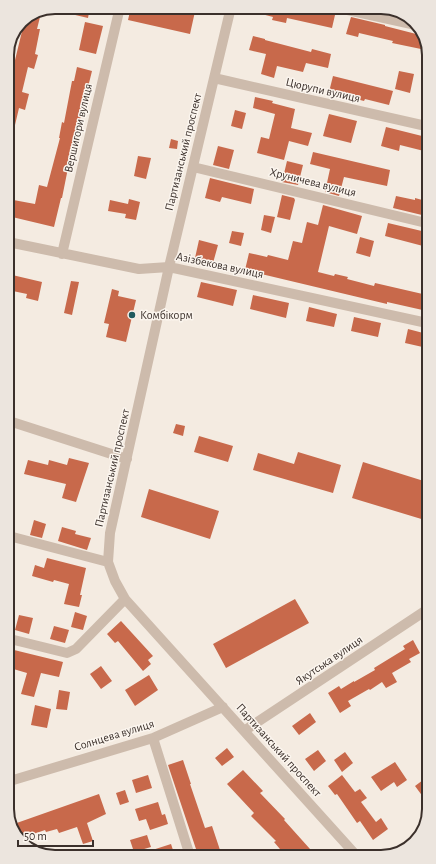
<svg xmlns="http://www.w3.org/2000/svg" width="436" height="864" font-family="'Alegreya Sans',sans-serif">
  <rect width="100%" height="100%" fill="#f4ebe1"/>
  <path fill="#c8694b" d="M55,7H90L88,18L54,10Z
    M131,7H196L190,34L128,20Z
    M247,7H304L335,15L332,28L287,18L286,23L272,20L273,17L247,10Z
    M369,7H385L389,9L388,12Z
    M41,13L37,29H40L35,54L38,55L34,69L28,67L22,92L29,94L25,110L19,108L15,125L7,123V93L25,19Z
    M351,17L385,25V26L424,36L421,49L392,43L393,41L359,33L358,37L346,34Z
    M85,22L103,26L96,54L79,50Z
    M253,36L265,39V40L311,52L312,49L331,54L328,68L306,63L303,72L277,66L274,78L261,74L266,54L249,50Z
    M77,67L92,71L68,168L62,198H61L54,227L8,216V199L35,204L39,185L47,187L60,138H59L62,122L64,123L72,81H74Z
    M399,71L414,74L410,93L395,89Z
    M333,76L393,91L389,105L365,99L364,101L329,92Z
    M255,97L273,101L272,103L295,109L291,128L312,133L308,146L289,141L284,160L257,153L261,137L269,139L275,114L253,108Z
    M235,110L246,113L242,129L231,126Z
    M329,114L357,121L351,143L323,136Z
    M386,127L426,137L424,151L400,145L399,151L381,146Z
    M171,139L178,141L177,149L169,148Z
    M218,146L234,150L229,169L213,165Z
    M313,152L390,170L387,186L344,177L339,196L325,192L330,169L310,164Z
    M138,156L151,158L146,179L134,176Z
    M287,161L303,165L298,185L282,182Z
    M210,178L254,189L251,204L222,197L220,202L205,198Z
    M282,195L294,198L295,200L290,220L277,217Z
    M396,196L415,200V198L426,201V216L393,208Z
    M129,199L140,202L136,220L125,218L126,214L108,211L110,200L128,204Z
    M323,205L362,216L357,234L329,226L318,272L334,276L335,274L348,277L347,279L374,286L375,283L427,295V311L387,302V304L245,270L249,253L267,257L268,255L288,260L293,241L302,243L307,222L318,225Z
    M264,215L275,217L271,233L261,230Z
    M388,223L426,232L423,246L385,236Z
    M232,231L244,233L241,246L229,243Z
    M360,237L374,241L370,257L356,253Z
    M199,240L218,245L213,263L195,258Z
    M8,274L42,282L38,301L26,298L27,294L8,290Z
    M71,281L79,282L72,315L64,313Z
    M201,282L237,290L233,306L197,297Z
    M112,289L119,291L118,296L136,300L126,342L106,337L109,324L104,323Z
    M253,295L289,303L286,318L250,309Z
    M309,307L337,314L334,327L306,321Z
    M354,317L381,323L378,337L351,331Z
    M408,329L427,334V348L405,343Z
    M176,424L185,426L183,436L173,433Z
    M199,436L233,446L228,462L194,452Z
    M298,452L341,465L333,493L253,470L258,453L294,464Z
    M69,458L89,463L76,502L62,498L66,484L24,474L28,460L48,465L49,460L67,465Z
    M363,462L427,482L428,521L352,498Z
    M149,489L219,511L210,539L141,517Z
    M34,520L46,524L42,538L30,535Z
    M62,527L76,531L75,534L91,538L87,550L58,541Z
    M47,558L86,568L80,595H82L79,607L64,604L69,584L54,580L53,582L32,576L35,565L44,568Z
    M295,599L309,623L226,668L213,644Z
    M75,612L87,616L83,630L71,627Z
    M19,615L33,618L29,634L15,630Z
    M121,621L153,656L148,660L151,664L143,671L118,641L115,643L107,634Z
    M54,626L69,630L65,643L50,639Z
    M413,640L420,653L409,659L411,662L392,673L397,682L386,688L382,682L370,690L369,689L348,701L351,706L340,713L328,693L339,686L341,689L354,681V682L375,670L374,668L405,649L403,646Z
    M10,649L63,662L59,677L41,673L34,697L21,694L27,673L10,668Z
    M101,666L112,681L101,689L90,674Z
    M149,675L158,690L135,706L125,690Z
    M59,690L70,692L67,710L56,709Z
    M35,705L51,709L47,728L31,725Z
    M310,713L316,722L299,735L292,726Z
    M227,748L234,757L222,766L215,758Z
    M318,750L326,761L314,771L305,759Z
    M345,752L353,763L342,772L334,760Z
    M183,760L191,784H190L205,828L212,826L220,850L203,855H198L168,765Z
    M395,762L407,780L397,787L394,782L381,791L371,777Z
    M243,770L263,791L260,793L285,819L284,820L310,849L304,854L285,855L274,842L276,841L251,816L254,813L227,784Z
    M148,775L152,788L136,793L132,780Z
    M342,775L355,792L360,789L367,798L361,802L376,822L381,818L388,829L373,840L360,821L357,823L337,794L335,795L328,786Z
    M423,780L429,788V805L415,786Z
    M125,790L129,802L120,805L116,793Z
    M99,794L106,814L87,823L93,841L83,844L77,827L59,833L57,829L46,832L45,830L19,839L11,827V825Z
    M158,802L162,815L165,814L168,824L150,830L146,819L139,821L135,809Z
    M147,835L151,847L134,852L130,840Z
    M171,844L175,856H141L140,854Z"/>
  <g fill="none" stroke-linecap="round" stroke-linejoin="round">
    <path stroke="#cdbbac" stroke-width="10" d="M231,7L169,267L110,533L108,562L115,581L125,599L355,854
      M334,7L416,25
      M214,78L426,126
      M193,167L426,223
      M8,242L139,269L169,267L427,323
      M62,254L120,7
      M9,421L127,459
      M9,536L108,562
      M10,639L67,653L76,649L125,599
      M244,731L428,609
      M153,738L190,856
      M10,781L153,738L223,707"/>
  </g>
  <circle fill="#1f5a5e" stroke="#fbf5ee" stroke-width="1.5" cx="132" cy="315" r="4"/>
  <g text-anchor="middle" stroke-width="3" stroke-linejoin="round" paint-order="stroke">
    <g font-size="12" fill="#3b302b" stroke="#fbf5ee">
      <text transform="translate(323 90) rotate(13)" y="4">Цюрупи вулиця</text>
      <text transform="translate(78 128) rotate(-77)" y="4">Вершигори вулиця</text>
      <text transform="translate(183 152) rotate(-76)" y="4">Партизанський проспект</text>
      <text transform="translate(313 182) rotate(14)" y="4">Хруничева вулиця</text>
      <text transform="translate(220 265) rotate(12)" y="4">Азізбекова вулиця</text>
      <text transform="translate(112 468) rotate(-77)" y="4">Партизанський проспект</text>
      <text transform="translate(329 660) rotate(-34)" y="4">Якутська вулиця</text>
      <text transform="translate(114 735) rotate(-17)" y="4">Солнцева вулиця</text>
      <text transform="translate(279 750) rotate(48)" y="4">Партизанський проспект</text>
    </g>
    <g font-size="12" fill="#3b302b" stroke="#fbf5ee" text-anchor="start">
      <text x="140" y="319">Комбікорм</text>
    </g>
  </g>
  <path d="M0 0H436V864H0ZM55 14H381A41 41 0 0 1 422 55V809A41 41 0 0 1 381 850H55A41 41 0 0 1 14 809V55A41 41 0 0 1 55 14Z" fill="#ece5de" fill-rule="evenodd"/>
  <path fill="none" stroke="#3b302b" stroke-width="2" d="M55 14H381A41 41 0 0 1 422 55V809A41 41 0 0 1 381 850H55A41 41 0 0 1 14 809V55A41 41 0 0 1 55 14Z"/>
  <path d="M18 840v6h75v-6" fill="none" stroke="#3b302b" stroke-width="2"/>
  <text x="24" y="840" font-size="12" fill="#3b302b" stroke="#fbf5ee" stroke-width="3" paint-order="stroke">50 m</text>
</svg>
